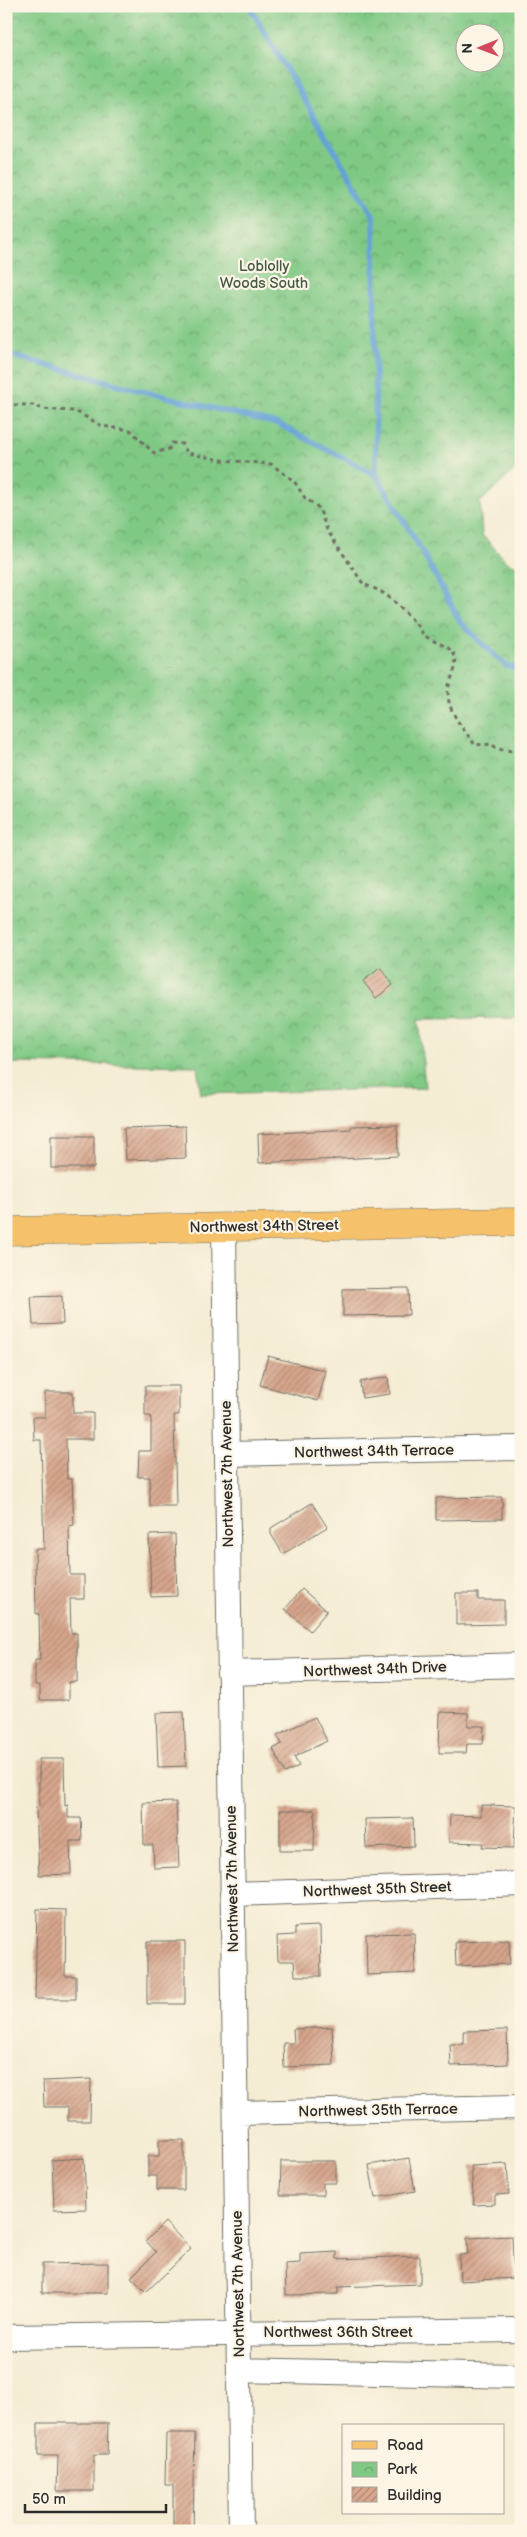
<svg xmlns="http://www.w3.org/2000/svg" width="527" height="2537" font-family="'Balsamiq Sans',sans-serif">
  <defs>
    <pattern id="park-crowns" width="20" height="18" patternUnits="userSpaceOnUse" patternTransform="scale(1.25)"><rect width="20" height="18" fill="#80c985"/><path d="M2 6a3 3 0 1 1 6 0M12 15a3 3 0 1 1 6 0" fill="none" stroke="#69a36d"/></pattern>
    <pattern id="building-hatch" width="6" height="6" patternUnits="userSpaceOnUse" patternTransform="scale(1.25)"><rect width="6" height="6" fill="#d7a68d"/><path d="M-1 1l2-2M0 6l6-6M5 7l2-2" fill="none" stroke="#af8773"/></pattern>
  </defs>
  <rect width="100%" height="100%" fill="#fcf5e5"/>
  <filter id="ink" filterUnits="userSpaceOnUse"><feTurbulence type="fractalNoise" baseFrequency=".02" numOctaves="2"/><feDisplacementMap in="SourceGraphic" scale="10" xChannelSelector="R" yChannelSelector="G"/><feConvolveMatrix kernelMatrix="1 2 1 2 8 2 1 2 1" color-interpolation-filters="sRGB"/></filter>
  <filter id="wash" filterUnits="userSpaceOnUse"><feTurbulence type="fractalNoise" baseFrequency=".0096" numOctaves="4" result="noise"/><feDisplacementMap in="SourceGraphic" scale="20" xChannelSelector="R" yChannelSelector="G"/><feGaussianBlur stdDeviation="1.12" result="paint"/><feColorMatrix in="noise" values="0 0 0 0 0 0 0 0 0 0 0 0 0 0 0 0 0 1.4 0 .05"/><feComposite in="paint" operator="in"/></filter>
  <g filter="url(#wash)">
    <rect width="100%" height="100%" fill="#f4ecd3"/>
    <path fill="url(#park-crowns)" stroke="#567a58" fill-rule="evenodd" d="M6,6H521V465L480,502L482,535L507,562L521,568V1018L419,1019L425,1088L201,1094L197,1066L6,1063ZM464,32H494V62H464Z"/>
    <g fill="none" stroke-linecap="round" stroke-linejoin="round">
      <path stroke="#65a2d6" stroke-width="5.5" d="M249,6L374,217L376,475
        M6,354L134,389L278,424L376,475L419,546L461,623L506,666L521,669"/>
    </g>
    <g id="blocks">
      <path fill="url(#building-hatch)" d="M380,968L393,985L376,998L363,981Z
        M397,1125L398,1156L259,1163L258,1134L351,1129V1126Z
        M185,1126L186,1158L126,1160L124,1128Z
        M51,1136H94V1168H51Z
        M408,1288L409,1315L343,1316V1289Z
        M62,1296L63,1324L33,1325L31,1297Z
        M268,1356L326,1371L318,1401L260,1385Z
        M388,1377L390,1394L362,1398L360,1382Z
        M145,1386H179V1415H174L176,1506H150V1477H138L139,1451H151V1416H145Z
        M45,1392H73V1413H93V1439H66L67,1479H72L74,1525L69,1526L70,1575H84V1599H70L71,1633H77V1682H69V1700H40V1685H35V1660H40L39,1614H36L35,1549H44L41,1440H34L33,1417H45Z
        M502,1497V1519L436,1520V1498Z
        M312,1503L327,1527L283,1554L271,1534V1528Z
        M175,1534L177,1596L151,1597L149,1535Z
        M302,1589L327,1611L310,1631L285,1609Z
        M456,1593H478V1600H504V1624L456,1625Z
        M184,1712L186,1766L158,1767L156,1713Z
        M440,1712L468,1713V1726H484L483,1744H467L466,1753H439Z
        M315,1717L327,1741L294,1757L299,1766L285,1773L273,1749L282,1744L277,1735Z
        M39,1759H64L65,1806L68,1805V1818H81L82,1841H70L71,1874L39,1875L36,1807L39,1806Z
        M176,1802L179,1867L154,1868L153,1845H144L143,1803Z
        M481,1805L516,1806L514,1848L482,1847L483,1843L449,1842L450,1815L481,1816Z
        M280,1810H315L314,1851H280Z
        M413,1818L414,1846L366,1848L365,1819Z
        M37,1909L66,1910L65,1976H76V1999H35Z
        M320,1926L321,1976H295L294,1961H278L277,1936L295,1935V1927Z
        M414,1933L415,1973L367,1975L366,1934Z
        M509,1940L510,1964L456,1966L455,1942Z
        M147,1941H185V2004H147Z
        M332,2027L334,2065L284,2067L283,2043H294L293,2029Z
        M507,2030L508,2064L451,2066L450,2044H464L463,2031Z
        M91,2079L90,2121H68V2107H44L43,2081Z
        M159,2140H184V2190H157V2176H148V2156H159Z
        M84,2158L86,2209L54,2210L52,2160Z
        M409,2158L415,2191L375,2198L369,2165Z
        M281,2161H336V2183H323V2195H280Z
        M507,2164L509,2194L495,2195V2204L474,2205L471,2166Z
        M165,2222L191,2249L146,2292L131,2277L156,2252L146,2241Z
        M512,2236L514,2278L460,2281L459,2255L468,2254L467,2238Z
        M337,2252V2259L420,2256V2284L338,2287V2294L286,2295L285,2264L300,2263V2254Z
        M108,2263V2293H42V2264Z
        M38,2423H108L107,2455H94V2491H57L58,2456H38Z
        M166,2433H195L193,2531H173V2485H165Z"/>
    </g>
  </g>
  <g filter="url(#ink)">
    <use href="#blocks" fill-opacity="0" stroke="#716f66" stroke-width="1"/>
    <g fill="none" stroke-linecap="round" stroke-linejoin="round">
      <defs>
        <path id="minor" d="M224,1228L241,2531
          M227,1454L521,1448
          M229,1673L521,1665
          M232,1894L521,1884
          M236,2113L521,2107
          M6,2337L521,2330
          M239,2370L521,2376"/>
        <path id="major" d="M6,1231L521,1222"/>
      </defs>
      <use href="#minor" stroke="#716f66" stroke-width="26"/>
      <use href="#major" stroke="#716f66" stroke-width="29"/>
      <path stroke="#716f66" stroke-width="3" stroke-dasharray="4 4" stroke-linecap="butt" d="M6,405H34L43,409L75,411L102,426L130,430L154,453L169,449L172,443L183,444L187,453L221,460L271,464L294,481L305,498L319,508L327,530L364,585C387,591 400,606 415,623C418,627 421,632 424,635C433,643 452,645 455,657C458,670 449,679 448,691C447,712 464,729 475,745L492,744L497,749L521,752"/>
      <use href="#minor" stroke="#fff" stroke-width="24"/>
      <use href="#major" stroke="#f5c16b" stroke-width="28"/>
    </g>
  </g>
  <g text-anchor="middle" stroke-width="4.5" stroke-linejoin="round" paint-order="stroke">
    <g font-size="15" fill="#445a46" stroke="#fcf5e5">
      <text x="264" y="271">Loblolly<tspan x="264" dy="17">Woods South</tspan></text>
    </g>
    <g font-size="15" fill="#2b2b2b" stroke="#fcf5e5">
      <text transform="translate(264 1226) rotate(-1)" y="5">Northwest 34th Street</text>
      <text transform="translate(374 1451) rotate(-1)" y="5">Northwest 34th Terrace</text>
      <text transform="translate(227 1474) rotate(-91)" y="5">Northwest 7th Avenue</text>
      <text transform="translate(375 1669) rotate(-2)" y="5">Northwest 34th Drive</text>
      <text transform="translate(232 1879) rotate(-91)" y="5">Northwest 7th Avenue</text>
      <text transform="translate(377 1889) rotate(-2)" y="5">Northwest 35th Street</text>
      <text transform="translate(378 2110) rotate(-1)" y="5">Northwest 35th Terrace</text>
      <text transform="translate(238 2284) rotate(-91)" y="5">Northwest 7th Avenue</text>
      <text x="338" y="2337">Northwest 36th Street</text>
    </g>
  </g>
  <rect width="527" height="2537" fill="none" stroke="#fcf5e5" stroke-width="25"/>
  <rect x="342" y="2424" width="162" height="90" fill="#fcf5e5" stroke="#a8a49b"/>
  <rect x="352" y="2441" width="25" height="8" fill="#f5c16b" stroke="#a8a49b"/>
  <text x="387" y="2450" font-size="15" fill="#2b2b2b">Road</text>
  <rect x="352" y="2462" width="25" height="15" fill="url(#park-crowns)" stroke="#a8a49b"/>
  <text x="387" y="2474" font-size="15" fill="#2b2b2b">Park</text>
  <rect x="352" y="2487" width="25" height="15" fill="url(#building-hatch)" stroke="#a8a49b"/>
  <text x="387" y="2500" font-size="15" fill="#2b2b2b">Building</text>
  <g transform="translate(480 48) rotate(269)"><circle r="24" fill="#fcf5e5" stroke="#a8a49b"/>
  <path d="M0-4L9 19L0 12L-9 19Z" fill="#d1495b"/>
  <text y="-8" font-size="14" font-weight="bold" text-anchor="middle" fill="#2b2b2b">N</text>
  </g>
  <path d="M25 2504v8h141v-8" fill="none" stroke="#2b2b2b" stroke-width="2.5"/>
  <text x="32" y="2504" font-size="15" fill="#2b2b2b" stroke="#fcf5e5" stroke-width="4" paint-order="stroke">50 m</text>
</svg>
